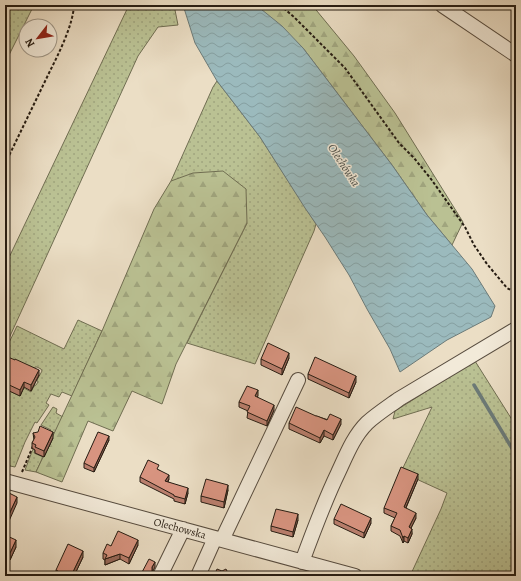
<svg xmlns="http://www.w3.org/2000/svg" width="521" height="581" font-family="Alegreya,serif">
  <defs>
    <pattern id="grass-dots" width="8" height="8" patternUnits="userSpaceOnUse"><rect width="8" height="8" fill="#bac193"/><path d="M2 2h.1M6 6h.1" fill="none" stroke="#a0a57e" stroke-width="1.8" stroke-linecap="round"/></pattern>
    <pattern id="forest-firs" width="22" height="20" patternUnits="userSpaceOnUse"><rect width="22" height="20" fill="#bac193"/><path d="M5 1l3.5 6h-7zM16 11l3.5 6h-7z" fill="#a0a57e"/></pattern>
    <pattern id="water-waves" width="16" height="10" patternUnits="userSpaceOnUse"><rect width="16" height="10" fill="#9bbabd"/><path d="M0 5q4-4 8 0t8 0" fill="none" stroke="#859fa1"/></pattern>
  </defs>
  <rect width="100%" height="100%" fill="#ebdec5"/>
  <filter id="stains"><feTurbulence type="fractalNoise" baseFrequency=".005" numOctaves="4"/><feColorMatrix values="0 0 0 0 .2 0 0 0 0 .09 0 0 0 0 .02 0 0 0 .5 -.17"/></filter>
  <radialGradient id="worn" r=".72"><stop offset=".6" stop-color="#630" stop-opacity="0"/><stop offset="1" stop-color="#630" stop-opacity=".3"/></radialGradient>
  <path fill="url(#grass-dots)" stroke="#706e52" d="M5,5H34L5,63Z
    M129,5H174L178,25L158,27L138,56L5,347V266Z
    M217,81L260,137L316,224L314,231L255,364L187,343L247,223L171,181L213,87Z
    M78,320L102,331L72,396L62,392L59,397L51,394L46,403L49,405L37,423L35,422L25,442L15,467L5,465V389L20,396L24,388L31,392L34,386L36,385L38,382L37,380L42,371L41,369L37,367H35L33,371L5,367V351L17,326L64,349Z
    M475,361L516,426V576H410L441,509L447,493L401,472L432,407L393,419L395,411Z
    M53,407L57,409L56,413L63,417L55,434L50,431L51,430L41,425Z
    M33,449L35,450L34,453L43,457L36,472L25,470Z"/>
  <path fill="url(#forest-firs)" stroke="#706e52" d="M256,5H312L354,56L395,113L463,222L452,245L427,215L392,165L303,48Z
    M223,171L246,189L247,223L176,364L162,404L132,391L113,431L88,421L62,482L36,472L102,331L154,209L171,181L193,173Z"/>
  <path fill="url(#water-waves)" stroke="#6c7b79" d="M183,5H256L282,26L303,48L392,165L427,215L472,269L495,306L491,317L447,340L400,372L390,349L367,309L349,275L325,237L305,208L260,137L217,81L195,43Z"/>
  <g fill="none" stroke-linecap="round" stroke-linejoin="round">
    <path stroke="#6c7b79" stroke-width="3.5" d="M474,385L513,450L516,453"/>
    <defs>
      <path id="minor" d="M442,5L516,55
        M5,481L355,576
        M222,540L298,380
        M302,562C313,532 324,502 338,473C346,456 353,437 367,423C377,414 388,407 399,399L516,329
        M160,576L183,529
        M198,576L215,538"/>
    </defs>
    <use href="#minor" stroke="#574c3f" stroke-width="16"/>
    <path stroke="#261c12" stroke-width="2" stroke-dasharray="3 2" stroke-linecap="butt" d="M280,5L294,17L345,68L399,143L414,158L431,179L465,227L474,245L487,264L507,288L516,293
      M5,164C20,133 35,102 50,71C59,53 73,25 74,5
      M22,472L33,446"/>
    <use href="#minor" stroke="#f2ead9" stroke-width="14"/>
  </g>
  <path fill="#ba7f6e" stroke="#261c12" d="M289,358L282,375L261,365V359Z
    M5,363L39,375L31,391L24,387L20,396L5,389L6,380H5Z
    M308,374L356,382L349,398L308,379Z
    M258,396L257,397L274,410L267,426L247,418L248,411L239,407V402Z
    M316,416L341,424L333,440L324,436L320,443L289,429V423Z
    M33,433L53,438L44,457L35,453V450L32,448V443L34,440Z
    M109,440L94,472L84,468V463Z
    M159,470L169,479L168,482L188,493L185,504L174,501V499L140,482V477Z
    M418,479L406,508L416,518L411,528L412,534L408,543L404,541L403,543L400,536L391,531V526L395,518L384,513V508Z
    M228,490L224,508L201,502V496Z
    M334,519L371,523L364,538L334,524Z
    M298,520L293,537L271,531V526Z
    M5,535L16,547L10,560L5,558Z
    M138,545L129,564L120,559L105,565V560L103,559V553L111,546Z
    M83,557L74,576H56V570Z"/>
  <path fill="#97685a" stroke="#261c12" d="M289,353V358L282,375V369Z
    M39,370V375L31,391V385Z
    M356,376V382L349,398V393Z
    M24,382V387L20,396V390Z
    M258,390V396L255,401V396Z
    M274,405V410L267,426V421Z
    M341,419V424L333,440V435Z
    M324,430V436L320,443V438Z
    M53,432V438L44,457V451Z
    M109,436V440L94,472V468Z
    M418,474V479L404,512V507Z
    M169,475V479L165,486V481Z
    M228,485V490L224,508V502Z
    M188,488V493L185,504V499Z
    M17,497V503L5,530V523Z
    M416,513V518L409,532V527Z
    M298,514V520L293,537V532Z
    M371,518V523L364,538V533Z
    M412,529V534L408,543V538Z
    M404,536V541L403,543V538Z
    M16,540V547L10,560V553Z
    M138,540V545L129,564V558Z
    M83,551V557L74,576H71Z
    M120,554V559L105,565V559Z
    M155,562V567L152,573V567Z"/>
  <path fill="#d89480" stroke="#261c12" d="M268,343L289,353L282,369L261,359Z
    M8,357L15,360V359L39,370L31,385L24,382L20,390L5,383V381L8,376L5,374V363Z
    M315,357L356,376L349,393L308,374Z
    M247,386L258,390L255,396L274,405L267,421L247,412L250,406L239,402Z
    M296,407L316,416H317L327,420L330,414L341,419L333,435L324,430L320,438L289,423Z
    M40,426L53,432L44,451L35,447L36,445L32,443L35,437L33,433L38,432Z
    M98,432L109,436L94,468L84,463Z
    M148,460L159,465L157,469L169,475L165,481L188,488L185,499L174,496V495L140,477Z
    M401,467L418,474L404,507L416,513L409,527L412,529L408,538L404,536L403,538L400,530L391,526L397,513L384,508Z
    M206,479L228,485L224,502L201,496Z
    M5,491L17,497L5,523Z
    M341,504L371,518L364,533L334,519Z
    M276,509L298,514L293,532L271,526Z
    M118,531L138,540L129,558L120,554L105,559L107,555L103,553L107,544L111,546Z
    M5,535L16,540L10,553L5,551Z
    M68,544L83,551L71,576H56L58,571L56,570Z
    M149,559L155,562L152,567V571L153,576H140Z
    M217,569L222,571L226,569L228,573L232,576H214Z"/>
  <g text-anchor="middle" stroke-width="3" stroke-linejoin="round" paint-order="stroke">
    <g font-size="11" fill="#261c12" stroke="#f2ead9">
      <text transform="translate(180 528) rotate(15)" y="4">Olechowska</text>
    </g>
    <g font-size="12" font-style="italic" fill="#4f534e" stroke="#f2ead9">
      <text transform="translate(344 165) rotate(57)" y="4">Olechówka</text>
    </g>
  </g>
  <rect width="521" height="581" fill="none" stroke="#ebdec5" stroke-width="20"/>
  <rect x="6" y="6" width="509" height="569" fill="none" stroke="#261c12" stroke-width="2"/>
  <rect x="10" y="10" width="501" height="561" fill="none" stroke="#261c12"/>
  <g transform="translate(38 38) rotate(239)"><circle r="19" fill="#f2ead9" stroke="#a09889"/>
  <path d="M0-3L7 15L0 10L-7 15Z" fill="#8f2418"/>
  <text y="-6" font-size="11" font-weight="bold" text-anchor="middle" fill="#261c12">N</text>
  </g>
  <rect width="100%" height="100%" filter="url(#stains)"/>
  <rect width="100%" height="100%" fill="url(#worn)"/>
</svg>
